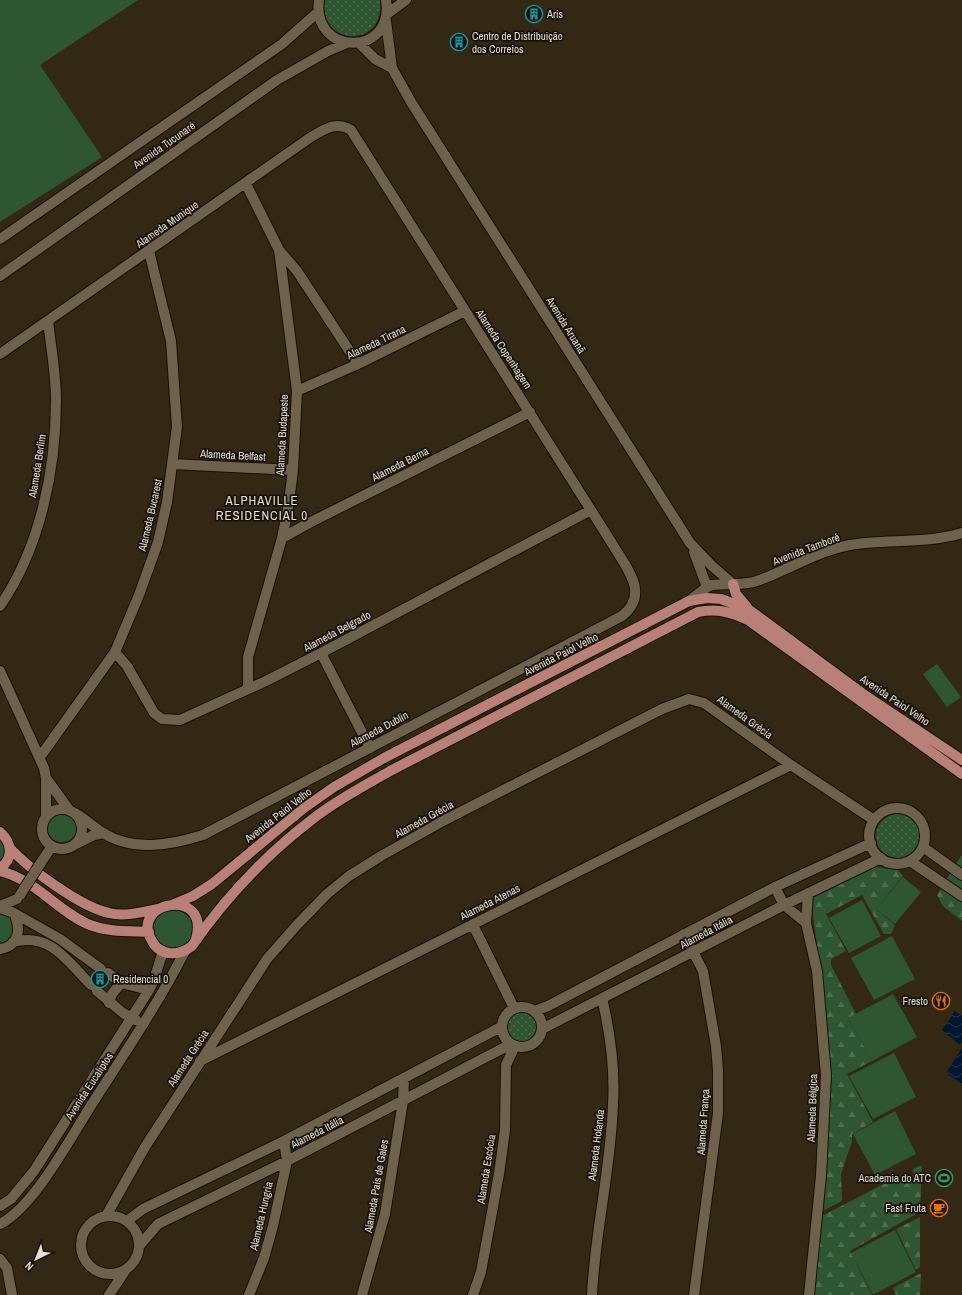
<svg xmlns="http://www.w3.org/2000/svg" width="962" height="1295" font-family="'Archivo Narrow',sans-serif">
  <defs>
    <pattern id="forest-firs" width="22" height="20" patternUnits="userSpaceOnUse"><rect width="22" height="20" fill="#2f5633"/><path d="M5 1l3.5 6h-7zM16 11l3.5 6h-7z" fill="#4d6e50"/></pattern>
    <pattern id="park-dots" width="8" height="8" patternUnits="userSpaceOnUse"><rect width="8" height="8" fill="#2f5633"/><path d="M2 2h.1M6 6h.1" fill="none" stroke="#4d6e50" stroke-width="1.8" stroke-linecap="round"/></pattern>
    <pattern id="water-waves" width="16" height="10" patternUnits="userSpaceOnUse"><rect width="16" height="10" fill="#001731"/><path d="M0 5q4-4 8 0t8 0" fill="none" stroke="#25384e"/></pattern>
  </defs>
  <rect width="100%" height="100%" fill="#332813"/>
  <path fill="#2f5633" d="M0,0H138L40,65L102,157L0,222Z
    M937,664L961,697L947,707L923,674Z
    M47 827a15 15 0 1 1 30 0a15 15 0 1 1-30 0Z
    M0,837L4,841L6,853L0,864Z
    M903,877L921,892L895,924L876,909Z
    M862,900L881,936L849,953L829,918Z
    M153 930a20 20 0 1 1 40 0a20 20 0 1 1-40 0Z
    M0,913L9,917L15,926L11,940L0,945Z
    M892,936L915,979L874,1000L851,958Z
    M893,994L917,1037L872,1061L848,1018Z
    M894,1053L916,1097L873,1119L849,1076Z
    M895,1111L916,1154L875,1175L853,1134Z
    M895,1230L916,1272L873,1295L851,1253Z"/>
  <path fill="url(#forest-firs)" d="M961,856L962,857V921L943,906L937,895Z
    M873,865L886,869H897L903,876L876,909L895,925L891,934H884L862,895L826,914L846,951L831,959V965L856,1014L848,1018L872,1061L847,1074L873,1122L852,1134V1141L841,1174L842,1201L821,1212L823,992L811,901L817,893Z
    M919,1166H922L920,1212L850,1251L872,1295H812L820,1217L901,1175L904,1181L914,1176L913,1169Z
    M920,1217V1267L916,1270L896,1229Z
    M921,1273L920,1295H896L893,1288Z"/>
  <path fill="url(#park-dots)" d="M325,0H380C385,51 317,45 325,0Z
    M876 836a22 22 0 1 1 44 0a22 22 0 1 1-44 0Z
    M506 1027a15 15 0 1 1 30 0a15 15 0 1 1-30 0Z"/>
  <path fill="url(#water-waves)" d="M955,1011L962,1016V1042L960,1045L942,1030Z
    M962,1048V1084L946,1073Z"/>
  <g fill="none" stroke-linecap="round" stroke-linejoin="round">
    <defs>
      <path id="minor" d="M319,0C311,56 395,58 386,0
        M387,14L406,0
        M386,21L392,68L411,102L690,543L712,566L733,584
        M359,43L375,59L392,68
        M246,184L279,250L297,391L293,470L288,509L282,538L248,657V689
        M0,239L282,44L318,12
        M279,250L297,271L358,364
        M0,276L277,80L328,51L347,43
        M0,354L311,137C325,129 336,121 351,130L613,545C627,569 650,594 622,616L203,835C171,845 134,852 103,833C94,827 85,819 75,813
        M297,391L358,364L465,311
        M172,464L293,470
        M282,538L311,522L530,412
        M694,552L707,587
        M689,601L707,587L712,585C727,583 743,586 757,581C788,570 817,551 850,545C887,539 926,544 962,533
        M0,606C40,548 56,470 56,400C56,374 51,347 48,321
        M115,652L127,666L154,713L162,719L180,720L266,681L321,653L591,510
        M321,653L370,748
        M0,671L44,768L46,778V817
        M40,757L115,652L139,595L158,542L167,502L177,427L171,341L149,251
        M46,778L70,811
        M869 836a28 28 0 1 1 56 0a28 28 0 1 1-56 0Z
        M42 829a20 20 0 1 1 40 0a20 20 0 1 1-40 0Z
        M76,844L94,835L104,833
        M923,847L962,875
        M910,861L962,896
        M40,864L52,846
        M775,887L784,905L806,923
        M808,893L806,923L817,971L826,1075L821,1176L809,1295
        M0,906L17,899
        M0,908L14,913C21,928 20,946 0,949
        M14,913L60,939L101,969
        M473,925L514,1008
        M684,934L703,971L716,1046L718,1070V1113L694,1295
        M13,942C51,932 68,962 91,985
        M108,973L121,983L149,990
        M97,991L123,1013L136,1020
        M109,1003L112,994L121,983
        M502 1027a20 20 0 1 1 40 0a20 20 0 1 1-40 0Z
        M535,1011L548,1006L775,887L871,843
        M542,1029L784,905L881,858
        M200,1061L791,765
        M0,1206L11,1199L34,1171L149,990L154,980L163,951
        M81 1245a29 29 0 1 1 58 0a29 29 0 1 1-58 0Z
        M106,1216L145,1147L267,959L296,926L327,894L349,876L381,856L443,821L662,709L689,699L704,703L791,765L874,820
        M127,1221L143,1209L284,1141L501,1027
        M0,1224C35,1206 70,1138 92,1104C124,1054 158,1004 185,951
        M140,1245L158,1224L287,1161L511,1044
        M0,1259L7,1268L12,1295
        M109,1295L125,1271
        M249,1295L264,1258L273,1226L287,1161L284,1141
        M362,1295L385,1214L403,1101L404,1079
        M473,1295L481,1272L499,1174L505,1130L506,1065L515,1046
        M592,1295C595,1231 611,1168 613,1104C615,1070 610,1032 602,998"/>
      <path id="major" d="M733,584L736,594L747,607
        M0,832C12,842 14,859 0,868
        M10,848C29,869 81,907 109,913C125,917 142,912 158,909
        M0,871C35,879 58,912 90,925C108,932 129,931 149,932
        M174,904L193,896L212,884L304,808L334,787L384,758L689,601L707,598L721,599L748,609L866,696L962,760
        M196,939C211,886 128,901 152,941C161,957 179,956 192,946C225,898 268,853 314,818C337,800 364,786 390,771L698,612C716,608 731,612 748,620L962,774"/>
    </defs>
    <use href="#minor" stroke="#1b1000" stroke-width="12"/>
    <use href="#major" stroke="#1b1000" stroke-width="12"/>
    <use href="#minor" stroke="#6e624c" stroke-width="10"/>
    <use href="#major" stroke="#b88077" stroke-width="10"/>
    <defs>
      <path id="minor-bridge" d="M20,895L40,864"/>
    </defs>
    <use href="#minor-bridge" stroke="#1b1000" stroke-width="12" stroke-linecap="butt"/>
    <use href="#minor-bridge" stroke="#6e624c" stroke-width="10"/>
  </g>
  <defs>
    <symbol id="building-ring" viewBox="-11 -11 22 22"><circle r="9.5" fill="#161109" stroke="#0f9aa8" stroke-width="1.5"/><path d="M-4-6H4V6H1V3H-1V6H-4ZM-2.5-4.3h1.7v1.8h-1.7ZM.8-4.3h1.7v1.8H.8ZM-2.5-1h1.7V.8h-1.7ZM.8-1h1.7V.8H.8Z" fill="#0f9aa8"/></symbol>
    <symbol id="restaurant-ring" viewBox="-11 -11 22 22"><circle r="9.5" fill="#161109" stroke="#e8710a" stroke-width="1.5"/><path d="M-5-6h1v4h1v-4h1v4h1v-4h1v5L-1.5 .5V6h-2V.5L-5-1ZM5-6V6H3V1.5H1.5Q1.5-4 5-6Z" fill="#e8710a"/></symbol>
    <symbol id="stadium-ring" viewBox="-11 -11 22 22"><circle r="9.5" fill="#161109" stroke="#2e9e5b" stroke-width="1.5"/><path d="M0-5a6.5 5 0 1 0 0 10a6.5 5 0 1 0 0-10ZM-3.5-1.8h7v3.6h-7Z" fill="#2e9e5b"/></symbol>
    <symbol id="cafe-ring" viewBox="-11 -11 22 22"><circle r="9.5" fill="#161109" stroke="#e8710a" stroke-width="1.5"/><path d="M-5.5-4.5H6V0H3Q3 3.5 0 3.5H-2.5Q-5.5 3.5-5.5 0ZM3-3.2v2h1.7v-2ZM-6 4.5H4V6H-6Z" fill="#e8710a"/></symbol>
  </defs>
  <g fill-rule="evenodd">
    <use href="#building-ring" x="524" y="4" width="20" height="20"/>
    <use href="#building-ring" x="449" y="32" width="20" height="20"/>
    <use href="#building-ring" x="90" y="969" width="20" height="20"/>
    <use href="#restaurant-ring" x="931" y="991" width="20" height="20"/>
    <use href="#stadium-ring" x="934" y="1168" width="20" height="20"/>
    <use href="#cafe-ring" x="929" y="1198" width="20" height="20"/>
  </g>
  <g text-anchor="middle" stroke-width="3.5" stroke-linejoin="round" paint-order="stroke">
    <g font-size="11" fill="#e7dfd3" stroke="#161109" text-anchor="start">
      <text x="547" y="18">Aris</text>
      <text x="472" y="40">Centro de Distribuição<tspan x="472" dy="13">dos Correios</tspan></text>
      <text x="113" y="983">Residencial 0</text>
      <text x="928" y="1005" text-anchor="end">Fresto</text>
      <text x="931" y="1182" text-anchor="end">Academia do ATC</text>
      <text x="926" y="1212" text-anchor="end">Fast Fruta</text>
    </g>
    <g font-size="11" fill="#e7dfd3" stroke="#161109">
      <text transform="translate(164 145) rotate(-35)" y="4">Avenida Tucunaré</text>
      <text transform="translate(167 224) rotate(-35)" y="4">Alameda Munique</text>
      <text transform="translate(566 325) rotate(58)" y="4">Avenida Aruanã</text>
      <text transform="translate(376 342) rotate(-26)" y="4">Alameda Tirana</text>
      <text transform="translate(504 349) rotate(57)" y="4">Alameda Copenhagem</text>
      <text transform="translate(282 435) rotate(-87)" y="4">Alameda Budapeste</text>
      <text transform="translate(233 455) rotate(3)" y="4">Alameda Belfast</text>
      <text transform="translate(400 464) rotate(-27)" y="4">Alameda Berna</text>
      <text transform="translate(37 466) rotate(-81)" y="4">Alameda Berlim</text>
      <text transform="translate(150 515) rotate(-77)" y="4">Alameda Bucarest</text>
      <text transform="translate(806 549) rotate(-21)" y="4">Avenida Tamboré</text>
      <text transform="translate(337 631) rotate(-28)" y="4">Alameda Belgrado</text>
      <text transform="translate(561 654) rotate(-27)" y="4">Avenida Paiol Velho</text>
      <text transform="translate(895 700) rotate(34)" y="4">Avenida Paiol Velho</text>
      <text transform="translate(745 717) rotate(36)" y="4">Alameda Grécia</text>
      <text transform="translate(379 729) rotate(-28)" y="4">Alameda Dublin</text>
      <text transform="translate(278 815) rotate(-38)" y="4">Avenida Paiol Velho</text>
      <text transform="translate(424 819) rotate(-29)" y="4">Alameda Grécia</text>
      <text transform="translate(490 902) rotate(-27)" y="4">Alameda Atenas</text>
      <text transform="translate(706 932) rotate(-28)" y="4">Alameda Itália</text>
      <text transform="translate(188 1058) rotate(-57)" y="4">Alameda Grécia</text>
      <text transform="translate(89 1086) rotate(-57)" y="4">Avenida Eucaliptos</text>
      <text transform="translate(812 1108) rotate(-88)" y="4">Alameda Bélgica</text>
      <text transform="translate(703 1122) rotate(-86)" y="4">Alameda França</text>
      <text transform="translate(317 1132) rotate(-27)" y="4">Alameda Itália</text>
      <text transform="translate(596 1145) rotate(-83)" y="4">Alameda Holanda</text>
      <text transform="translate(486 1169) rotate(-81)" y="4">Alameda Escócia</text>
      <text transform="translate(376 1186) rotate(-80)" y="4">Alameda País de Gales</text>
      <text transform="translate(261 1216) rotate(-77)" y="4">Alameda Hungria</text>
    </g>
    <g font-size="13" letter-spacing="1" fill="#e7dfd3" stroke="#161109">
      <text x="262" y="505">ALPHAVILLE<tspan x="262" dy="15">RESIDENCIAL 0</tspan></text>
    </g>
  </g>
  <g transform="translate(36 1259) rotate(223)" stroke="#161109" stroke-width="3" paint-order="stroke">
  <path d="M0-3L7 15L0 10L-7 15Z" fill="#e7dfd3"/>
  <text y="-6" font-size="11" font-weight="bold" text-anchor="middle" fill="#e7dfd3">N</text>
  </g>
</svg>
